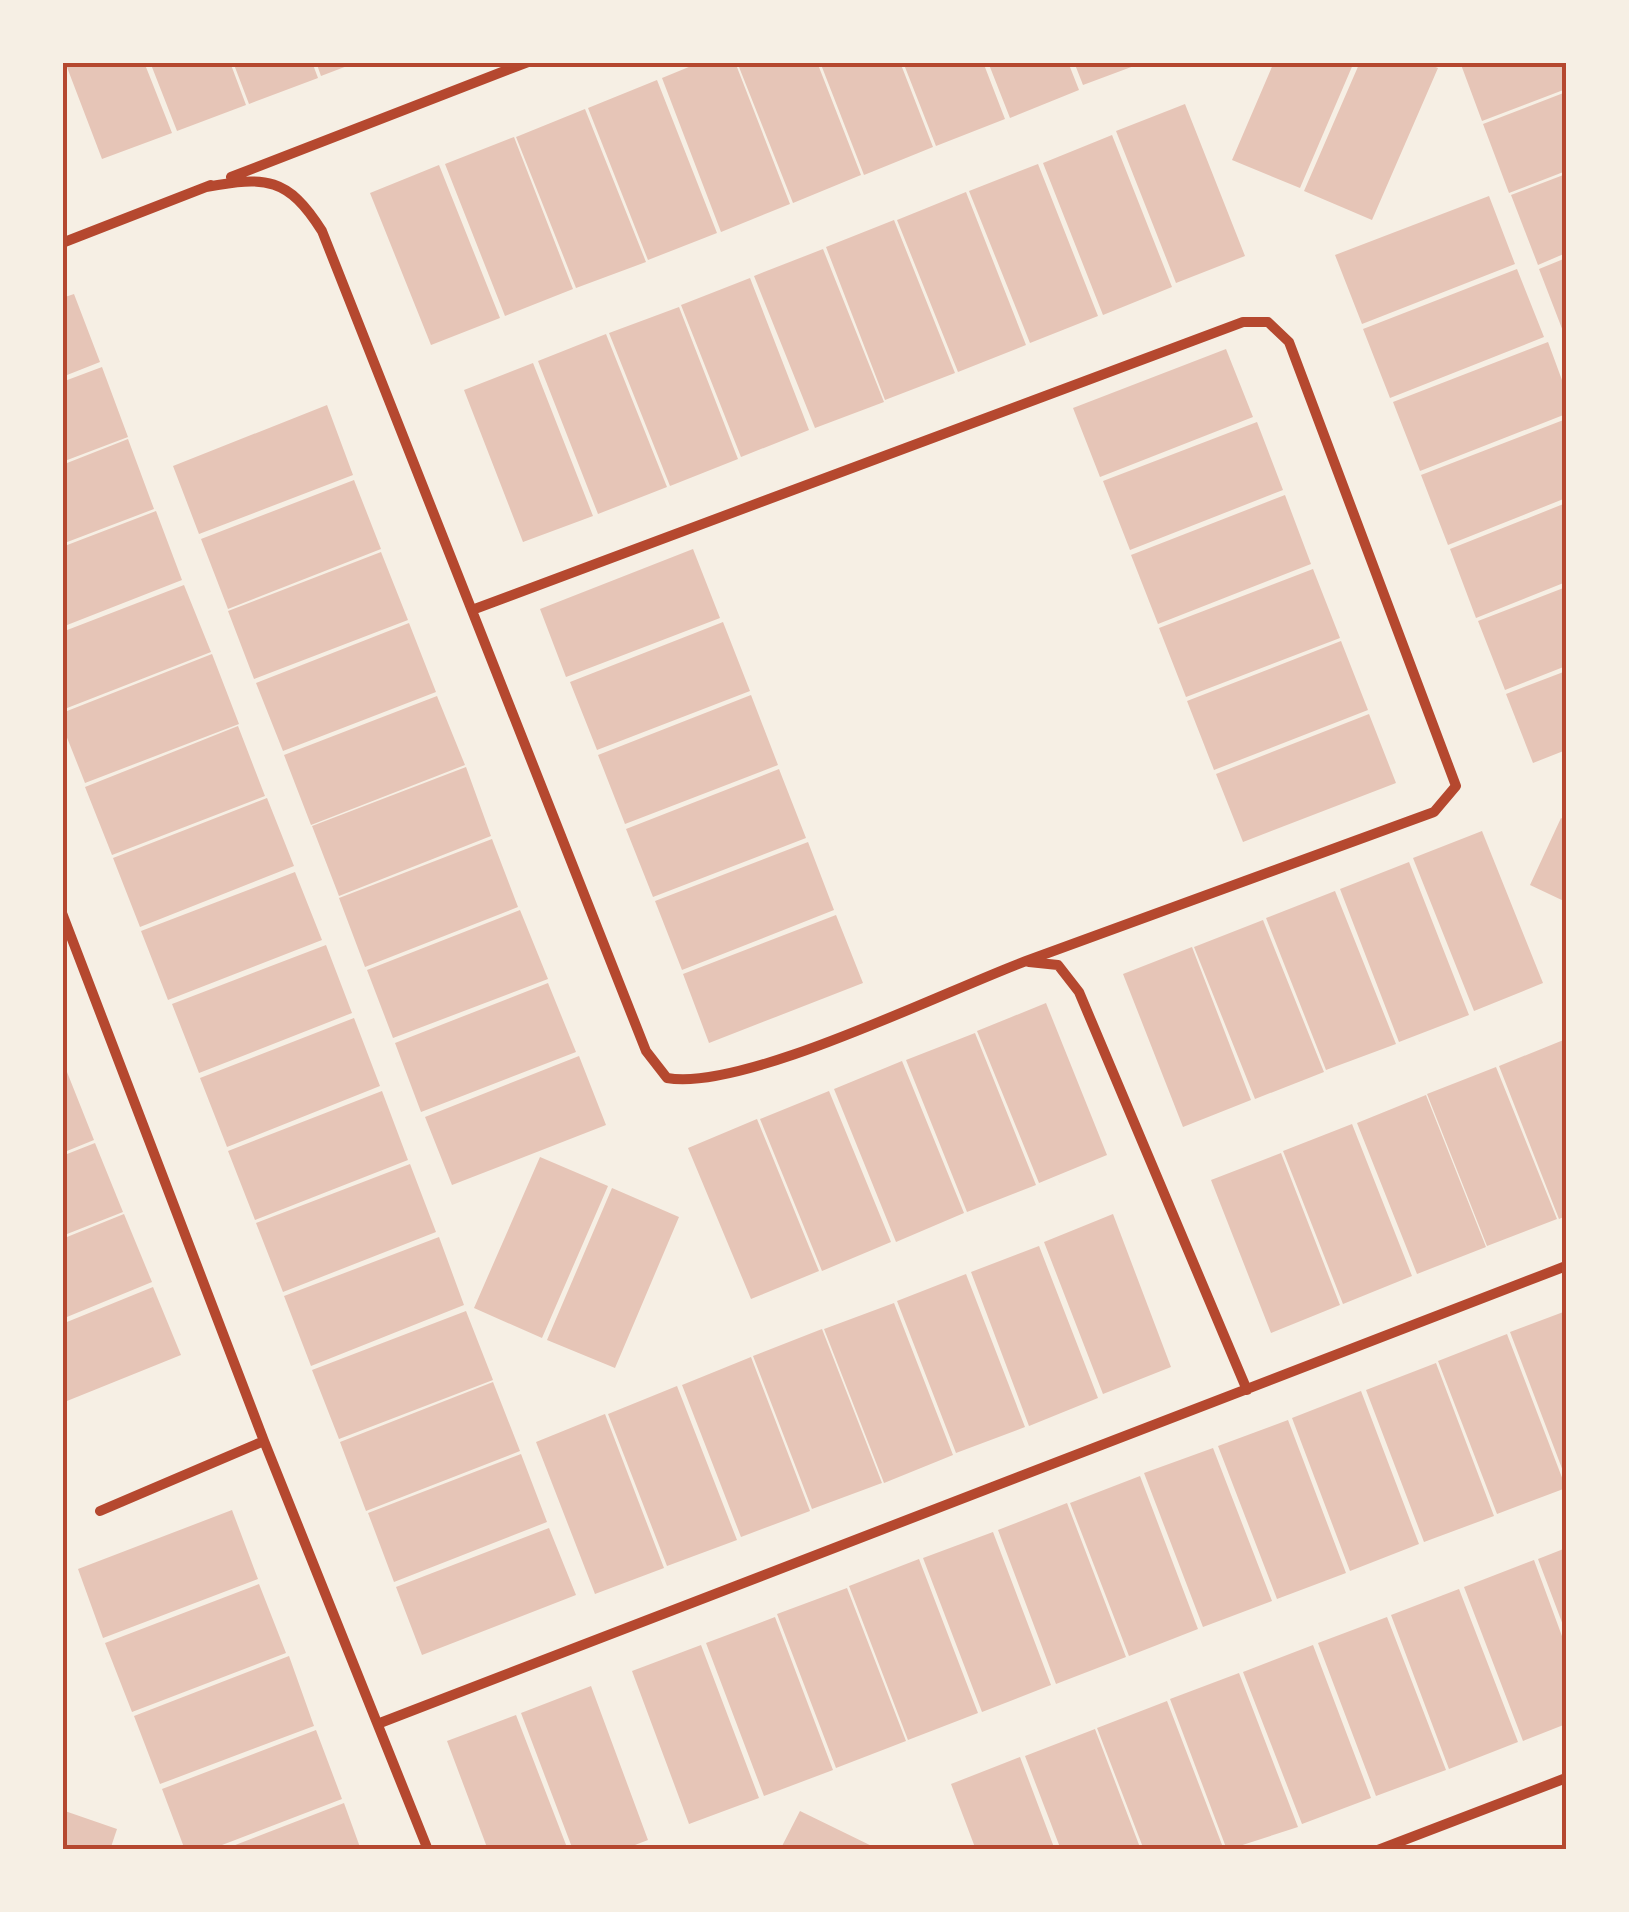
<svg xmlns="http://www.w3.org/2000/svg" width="1629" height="1912" font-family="Poppins,sans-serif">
  <rect width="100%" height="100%" fill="#f6efe4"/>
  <path fill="#e6c5b7" d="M65,62H144L172,133L102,159Z
    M150,62H230L246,105L177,131Z
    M233,62H312L318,78L249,104Z
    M316,62H355V63L321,76Z
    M701,62H735L790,204L721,232L662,78Z
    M737,62H817L861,175L793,203Z
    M820,62H900L933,147L864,175Z
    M903,62H983L1005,119L936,146Z
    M988,62H1068L1079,90L1010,118Z
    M1074,62H1142V63L1083,85Z
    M1274,62H1354L1300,188L1232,160Z
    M1360,62H1423L1438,68L1372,220L1304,191Z
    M1460,62H1566V89L1482,121Z
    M657,80L717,233L648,260L588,108Z
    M1566,92V171L1509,193L1483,124Z
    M1185,104L1245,256L1176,283L1116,131Z
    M585,109L646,262L576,288L516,137Z
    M1112,135L1172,287L1103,315L1043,163Z
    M514,137L573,289L505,316L445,164Z
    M1038,164L1098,316L1030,343L969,191Z
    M439,165L500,318L431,345L370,193Z
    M1566,174V253L1538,265L1511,195Z
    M966,192L1026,345L958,372L897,220Z
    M1489,196L1515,264L1362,324L1335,255Z
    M894,220L955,373L885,400L826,247Z
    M823,249L884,402L815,428L754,276Z
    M1566,258V339L1539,269Z
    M1517,269L1544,337L1390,398L1363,329Z
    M750,278L809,430L741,457L681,305Z
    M74,294L100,362L62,377V298Z
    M679,307L738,459L670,486L609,333Z
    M606,334L667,487L598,514L538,361Z
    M1548,342L1566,391V414L1420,471L1393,402Z
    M1226,349L1253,417L1100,477L1073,408Z
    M533,363L593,516L523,542L464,390Z
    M102,367L128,437L62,462V382Z
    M327,405L353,475L199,534L173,466Z
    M1566,419V498L1448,545L1421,475Z
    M1257,422L1283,490L1130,550L1103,481Z
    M128,439L154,509L62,544V465Z
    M354,480L381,549L228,609L201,539Z
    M1285,495L1311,564L1158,624L1131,555Z
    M1566,503V582L1476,618L1450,549Z
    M156,511L182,580L62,627V547Z
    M693,549L720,618L566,677L540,609Z
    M381,552L408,620L254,679L228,611Z
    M1313,569L1340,638L1186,697L1159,628Z
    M184,585L211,652L62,710V632Z
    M1566,587V666L1505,690L1478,621Z
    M723,622L750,691L597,750L570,682Z
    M409,623L436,692L283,751L256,683Z
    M1341,641L1368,710L1214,770L1187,701Z
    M212,654L239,724L85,783L62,725V713Z
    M1566,671V750L1533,763L1506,694Z
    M751,695L778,765L625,824L598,755Z
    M437,696L465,765L311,825L284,755Z
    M1369,714L1396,783L1243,842L1216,774Z
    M238,726L265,796L112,855L85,787Z
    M466,767L491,836L339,896L312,826Z
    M779,769L806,838L653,897L626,829Z
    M267,798L294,866L140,927L113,858Z
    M1561,818L1566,821V902L1530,885Z
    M1482,831L1543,983L1474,1011L1413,858Z
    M492,839L518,907L365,967L339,898Z
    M808,842L834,910L682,970L655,901Z
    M1409,862L1469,1015L1399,1042L1340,889Z
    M295,872L322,940L168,1000L141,931Z
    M1335,891L1396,1044L1326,1070L1266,918Z
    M520,910L548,979L393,1038L367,970Z
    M836,915L863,983L709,1043L683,974Z
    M1263,920L1324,1072L1255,1099L1194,947Z
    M326,945L352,1013L199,1073L172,1004Z
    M1192,947L1251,1100L1183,1127L1123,974Z
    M548,983L576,1052L421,1112L395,1043Z
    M1046,1003L1107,1155L1039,1183L977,1031Z
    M354,1018L380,1086L227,1147L200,1078Z
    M975,1033L1036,1185L967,1212L906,1060Z
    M1566,1039V1216L1559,1219L1499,1066Z
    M579,1056L606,1125L452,1185L425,1117Z
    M902,1061L964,1213L896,1242L834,1089Z
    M1496,1067L1557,1219L1487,1246L1427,1094Z
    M67,1072L94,1140L62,1153V1074Z
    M382,1091L408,1160L255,1220L228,1151Z
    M829,1091L891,1242L822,1271L760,1119Z
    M1426,1095L1486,1247L1417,1274L1357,1123Z
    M757,1119L819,1271L751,1299L688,1148Z
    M1352,1124L1412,1276L1343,1304L1283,1151Z
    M95,1143L123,1212L62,1236V1156Z
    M1281,1153L1340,1305L1271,1333L1211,1180Z
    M540,1157L608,1186L542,1338L474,1308Z
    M410,1164L436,1232L283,1292L256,1223Z
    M612,1188L679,1217L615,1368L547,1340Z
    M124,1214L152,1282L62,1319V1239Z
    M1113,1214L1171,1367L1103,1394L1044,1242Z
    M439,1237L464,1305L311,1366L284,1296Z
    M1039,1246L1098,1398L1029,1426L971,1272Z
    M966,1274L1025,1427L956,1453L897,1301Z
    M153,1287L181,1355L62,1403V1324Z
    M894,1303L953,1455L884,1483L824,1329Z
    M466,1311L493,1380L339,1439L312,1370Z
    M1566,1311V1479L1510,1332Z
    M822,1329L882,1483L812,1509L753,1356Z
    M1507,1334L1566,1488L1497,1514L1438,1361Z
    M751,1357L810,1511L741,1537L682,1385Z
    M1436,1363L1494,1516L1424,1542L1366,1390Z
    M493,1382L520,1451L366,1511L340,1442Z
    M677,1386L737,1540L667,1566L608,1414Z
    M1361,1391L1419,1544L1350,1571L1292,1418Z
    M605,1414L664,1568L595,1594L536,1442Z
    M1288,1420L1346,1573L1277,1599L1218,1446Z
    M1213,1448L1272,1601L1203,1627L1144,1473Z
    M521,1454L547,1522L394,1582L368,1513Z
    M1140,1476L1198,1629L1129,1656L1070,1503Z
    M1067,1503L1126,1657L1056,1684L998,1530Z
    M232,1510L258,1579L103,1638L78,1569Z
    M549,1528L576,1595L422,1655L396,1587Z
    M993,1532L1051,1685L982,1712L923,1558Z
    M1566,1548V1633L1538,1559Z
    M919,1559L978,1713L908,1740L849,1586Z
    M1534,1560L1566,1647V1724L1523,1741L1464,1587Z
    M259,1584L286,1653L132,1712L105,1643Z
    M847,1588L906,1741L836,1768L777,1614Z
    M1459,1589L1518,1742L1449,1769L1391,1615Z
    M775,1617L833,1770L764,1796L706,1643Z
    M1387,1617L1446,1770L1376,1796L1318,1643Z
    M701,1645L759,1798L689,1824L632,1671Z
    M1313,1645L1371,1798L1302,1824L1243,1672Z
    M289,1656L314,1726L160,1784L134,1716Z
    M1239,1673L1298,1827L1227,1850L1170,1699Z
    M591,1686L648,1840L622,1850H573L521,1713Z
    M1167,1701L1224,1850H1144L1097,1728Z
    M516,1715L568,1850H488L447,1741Z
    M1095,1729L1141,1850H1061L1025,1756Z
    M316,1730L342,1799L209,1850H185L162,1789Z
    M1020,1757L1055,1850H976L951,1784Z
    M344,1803L361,1850H225V1849Z
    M62,1810L117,1829L110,1850H62Z
    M800,1811L880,1850H780Z"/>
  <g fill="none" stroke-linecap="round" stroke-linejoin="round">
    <path stroke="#b5482f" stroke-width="10" d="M231,177L528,62
      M206,187C266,176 288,177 322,231L646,1051L667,1078C742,1092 945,991 1026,961C1162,910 1298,861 1434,812L1456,786L1289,342L1268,322H1243L472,610
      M62,243L211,185
      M62,913L264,1441L428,1850
      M1029,962L1058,965L1079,992L1247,1390
      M100,1511L264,1441
      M380,1723L1566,1266
      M1378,1850L1566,1778"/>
  </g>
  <rect width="1629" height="1912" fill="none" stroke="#f6efe4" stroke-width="130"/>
  <rect x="65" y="65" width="1499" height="1782" fill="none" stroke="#b5482f" stroke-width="4"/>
</svg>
